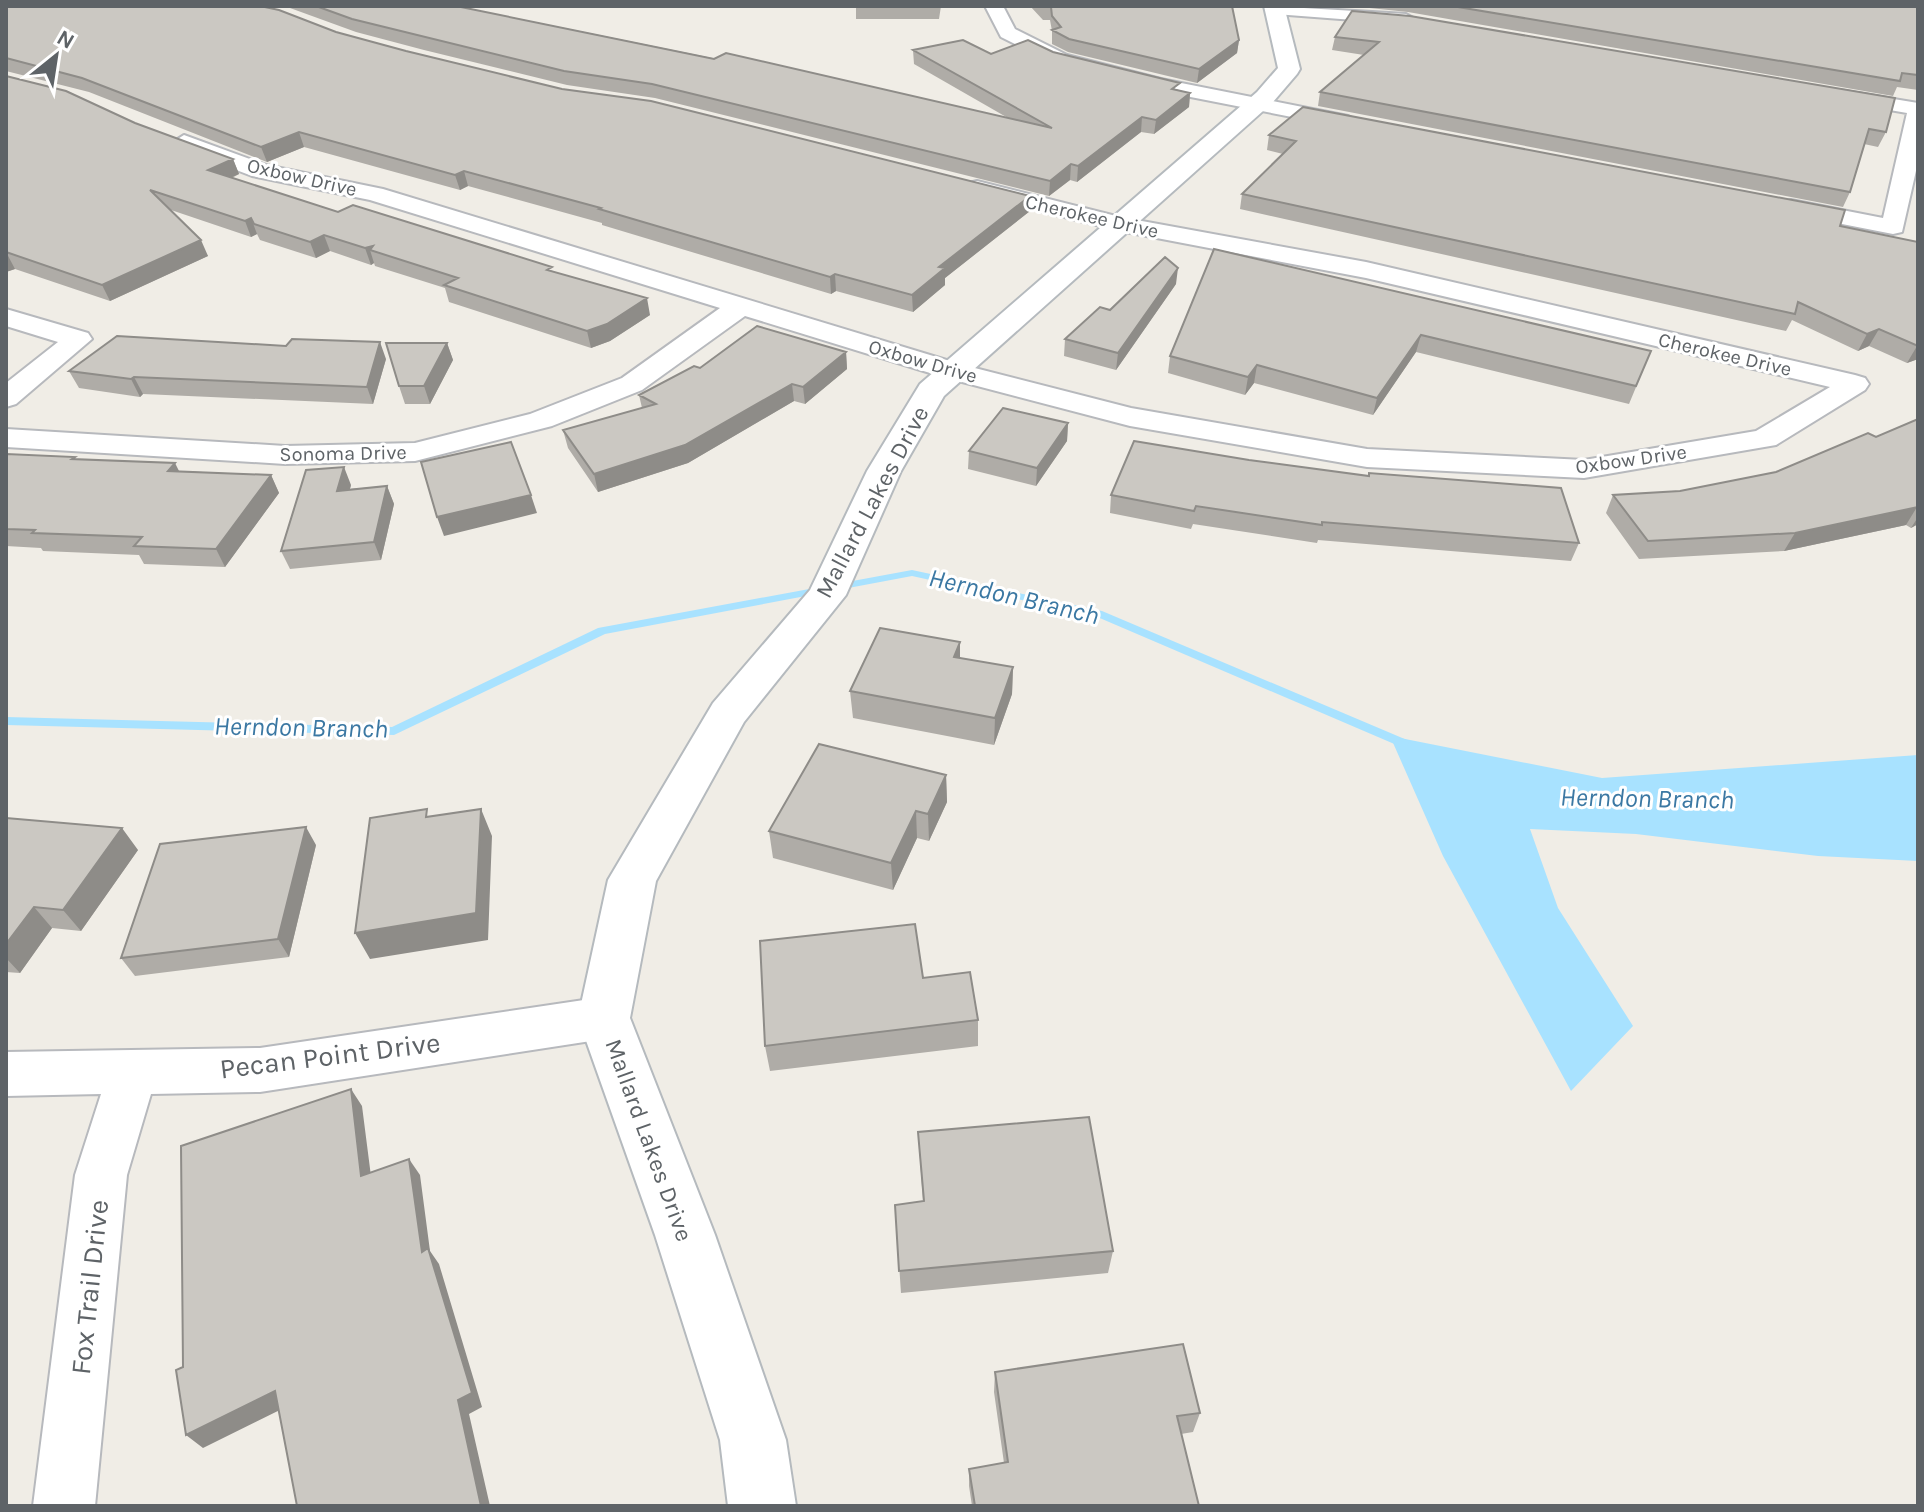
<svg xmlns="http://www.w3.org/2000/svg" width="1924" height="1512" font-family="Karla,sans-serif">
  <rect width="100%" height="100%" fill="#f0ede6"/>
  <path fill="#a8e2ff" d="M1390,736L1602,778L1918,755V861L1818,856L1636,834L1530,829L1558,908L1633,1026L1571,1091L1443,856Z"/>
  <g fill="none" stroke-linecap="round" stroke-linejoin="round">
    <path fill="#a8e2ff" fill-rule="evenodd" d="M912,570L1102,611L1407,740L1409,743L1407,746H1399L1095,616L912,576L605,634L394,735L6,725V717L392,727L598,628Z"/>
    <defs>
      <path id="street" d="M985,6H1003L1015,29L1067,55L1161,79L1348,116L1359,122L1348,128L1160,91L1053,63L1001,37Z
        M1268,6L1406,14L1415,19L1406,24L1275,14L1269,13Z
        M1839,90L1918,103V162L1902,232L1893,234L1791,214L1783,212L1779,207L1783,202L1791,200L1883,218L1907,113L1832,100L1829,96Z
        M184,135L266,165L383,189L963,365L1131,408L1367,449L1584,460L1756,431L1830,387L1366,278L1120,231L969,193L965,188L969,183L977,181L1120,217L1366,262L1855,375L1865,378L1869,384L1865,390L1776,445L1584,478L1367,467L1130,426L943,377L745,316L642,390L552,426L415,461L285,464L6,447V429L285,446L415,443L530,414L622,378L720,308L370,200L252,176L176,147L173,142Z
        M6,309L88,333L92,339L16,404L6,407V383L58,342L6,326Z
        M604,997L621,1003L628,1018L621,1033L604,1039L260,1092L151,1094L127,1175L95,1506H33L75,1175L101,1094L6,1096V1052L260,1048Z"/>
      <path id="secondary" d="M1264,6H1284L1300,69L1297,74L1273,102L944,396L901,471L846,595L744,722L656,881L630,1018L715,1235L786,1440L796,1506H728L720,1440L655,1235L578,1018L608,880L713,703L810,590L867,471L920,384L1257,92L1278,68Z"/>
    </defs>
    <use href="#street" stroke="#b7b9bd" stroke-width="4"/>
    <use href="#secondary" stroke="#b5babe" stroke-width="4"/>
    <use href="#street" fill="#fff" fill-rule="evenodd"/>
    <use href="#secondary" fill="#fff" fill-rule="evenodd"/>
  </g>
  <path fill="#afaca7" d="M6,6L336,32L406,51L562,89L1030,196V211L945,278V285L913,312L836,291L831,294L602,225V223L468,186L460,190L304,147L267,162L89,92L6,71Z
    M280,6H456L1008,118L914,64L913,50L991,54L1053,52L1179,90L1190,93L1189,107L1154,134L1141,132L1077,182L1070,180L1049,196L655,98L567,85L424,50L356,32L290,8Z
    M856,6H941L939,19H856Z
    M1030,6H1232L1239,40L1237,53L1197,83L1068,52L1052,44V31L1050,20H1043Z
    M1360,6H1914L1918,8V90L1897,87L1893,96L1408,12L1360,7Z
    M1352,11L1886,132L1878,147L1864,144L1850,192L1843,207L1318,106L1320,92L1364,55L1332,50L1335,37Z
    M6,76L233,159L239,174L232,178L338,212L553,271L650,315L610,341L591,348L449,302L445,288L375,266L374,263L371,265L330,251L316,258L260,240L257,234L251,237L171,210L208,256L110,301L15,269L6,272Z
    M1269,135L1840,226L1918,242V359L1907,363L1869,346L1858,351L1792,320L1786,331L1240,209L1242,194L1283,154L1267,150Z
    M1214,249L1651,351L1629,404L1416,352L1373,415L1254,383L1245,395L1168,373L1170,356Z
    M1176,284L1116,370L1064,356L1065,339L1110,310Z
    M447,343L453,360L430,404H405L399,386Z
    M846,352L847,369L805,404L794,401L688,463L598,492L568,448L563,430L642,408L639,395L700,368Z
    M386,359L373,404L143,394L140,397L79,388L69,371Z
    M1918,419V524L1911,528L1906,525L1784,551L1639,559L1606,513L1613,495L1680,491L1776,472L1876,437Z
    M1068,423L1067,441L1036,486L968,469L969,451Z
    M6,454L75,457L76,460L179,471L271,475L279,493L225,567L144,564L139,555L43,551L41,548L6,546Z
    M1249,460L1368,476L1369,473L1579,543L1571,561L1318,540L1317,543L1193,524L1191,529L1110,513L1111,495Z
    M351,485L350,489L387,486L394,504L381,560L290,569L281,551Z
    M960,658L1013,667L1012,694L994,745L853,718L850,691Z
    M946,775L947,802L929,841L917,838L893,890L773,858L769,831Z
    M6,818L138,850L81,931L52,928L20,973L6,972Z
    M316,845L289,957L135,976L121,958Z
    M923,978L978,1020V1046L770,1071L765,1046Z
    M918,1132L1113,1251L1108,1273L901,1293L895,1205L923,1201Z
    M995,1372L1200,1413L1193,1432L1181,1434L1199,1506H972L969,1486V1469L1004,1463L994,1392Z"/>
  <path fill="#8e8c88" d="M1239,40L1237,53L1197,83L1199,69Z
    M1190,93L1189,107L1154,134L1156,120Z
    M1142,117L1141,132L1077,182L1078,166Z
    M299,132L304,147L267,162L261,147Z
    M233,159L239,174L214,185L208,170Z
    M1071,164L1070,180L1049,196L1050,181Z
    M464,171L468,186L460,190L455,175Z
    M1030,196V211L945,278V285L913,312L912,295L939,267Z
    M251,218L257,234L251,237L245,221Z
    M324,235L330,251L316,258L310,242Z
    M201,240L208,256L110,301L102,285Z
    M373,246L370,250L374,263L371,265L365,248Z
    M6,252L15,269L6,272Z
    M1178,268L1176,284L1116,370L1118,353Z
    M835,274L836,291L831,294L830,277Z
    M647,298L650,315L610,341L591,348L587,331Z
    M1879,329L1869,346L1858,351L1867,334Z
    M1421,335L1416,352L1373,415L1377,398Z
    M380,342L386,359L373,404L367,387Z
    M447,343L453,360L430,404L424,386Z
    M1917,346L1918,359L1907,363Z
    M846,352L847,369L805,404L803,387Z
    M1257,365L1254,383L1245,395L1248,377Z
    M134,377L143,394L140,397L131,379Z
    M792,384L794,401L688,463L598,492L594,474Z
    M1068,423L1067,441L1036,486L1037,468Z
    M175,463L184,481L168,471Z
    M344,467L351,485L344,509L337,491Z
    M271,475L279,493L225,567L216,549Z
    M387,486L394,504L381,560L374,542Z
    M531,495L537,513L444,536L437,517Z
    M1917,507L1906,525L1784,551L1795,533Z
    M1918,517V524L1911,528Z
    M960,642V670L954,657Z
    M1013,667L1012,694L994,745L995,718Z
    M946,775L947,802L929,841L928,814Z
    M481,809L492,836L488,940L370,959L355,933Z
    M916,811L917,838L893,890L891,863Z
    M306,827L316,845L289,957L278,939Z
    M122,828L138,850L81,931L63,910Z
    M34,907L52,928L20,973L6,958V944Z
    M351,1089L362,1106L373,1192L361,1176Z
    M409,1159L420,1175L430,1251L439,1264L482,1407L469,1414L490,1506H481L422,1252Z
    M275,1391L290,1405L203,1448L186,1435Z"/>
  <path fill="#cbc8c2" stroke="#8e8c88" stroke-width="2" d="M6,6H260L279,10L336,32L406,51L562,89L651,101L1030,196L939,267L945,268L912,295L835,274L830,277L599,209L601,208L464,171L455,175L299,132L261,147L82,78L6,58Z
    M316,6H456L714,59L726,53L1052,128L913,50L963,40L991,54L1028,40L1053,52L1180,83L1172,89L1190,93L1156,120L1142,117L1078,166L1071,164L1050,181L652,84L564,71L352,19Z
    M1042,6H1232L1239,40L1199,69L1069,39L1052,30L1061,27L1052,16L1051,7Z
    M1452,6H1914L1918,8V75L1902,73L1900,81Z
    M1352,11L1410,16L1895,98L1886,132L1869,129L1850,192L1320,92L1379,42L1335,37Z
    M6,76L66,91L135,123L233,159L208,170L338,212L353,205L552,267L547,270L647,298L607,324L587,331L444,285L458,278L370,250L373,246L365,248L324,235L310,242L254,224L251,218L245,221L150,190L201,240L102,285L6,252Z
    M1303,107L1845,210L1840,226L1918,242V346L1879,329L1867,334L1798,302L1795,314L1242,194L1296,141L1269,135Z
    M1214,249L1651,351L1636,386L1421,335L1377,398L1257,365L1248,377L1170,356Z
    M1165,257L1178,268L1118,353L1065,339L1100,307L1110,310Z
    M757,326L846,352L803,387L792,384L685,445L594,474L563,430L656,404L639,395L694,366L700,368Z
    M117,336L286,346L292,339L380,342L367,387L134,377L131,379L69,371Z
    M386,343H447L424,386H399Z
    M1003,408L1068,423L1037,468L969,451Z
    M1918,419V507L1795,533L1648,541L1613,495L1680,491L1776,472L1868,433L1876,437Z
    M1134,441L1249,460L1369,476V473L1561,488L1579,543L1322,522V525L1196,506L1194,511L1111,495Z
    M511,442L531,495L437,517L421,462Z
    M6,454L75,457L72,459L175,463L168,471L271,475L216,549L134,546L142,537L32,533L35,530L6,529Z
    M344,467L337,491L387,486L374,542L281,551L306,470Z
    M880,628L960,642L954,657L1013,667L995,718L850,691Z
    M819,744L946,775L928,814L916,811L891,863L769,831Z
    M427,809L426,817L481,809L476,913L355,933L370,818Z
    M6,818L122,828L63,910L34,907L6,944Z
    M306,827L278,939L121,958L160,844Z
    M915,924L923,978L970,972L978,1020L765,1046L760,941Z
    M351,1089L361,1176L409,1159L422,1252L428,1248L472,1393L458,1400L481,1506H297L275,1391L186,1435L176,1370L183,1367L181,1146Z
    M1089,1117L1113,1251L899,1271L895,1205L924,1201L918,1132Z
    M1183,1344L1200,1413L1177,1416L1199,1506H975L969,1469L1008,1462L995,1372Z"/>
  <g text-anchor="middle" stroke-width="6" stroke-linejoin="round" paint-order="stroke">
    <g font-size="20" fill="#5e6367" stroke="#fff">
      <text transform="translate(302 177) rotate(13)" y="7">Oxbow Drive</text>
      <text transform="translate(1092 216) rotate(13)" y="7">Cherokee Drive</text>
      <text transform="translate(1725 354) rotate(13)" y="7">Cherokee Drive</text>
      <text transform="translate(923 361) rotate(16)" y="7">Oxbow Drive</text>
      <text transform="translate(343 453) rotate(-1)" y="7">Sonoma Drive</text>
      <text transform="translate(1631 459) rotate(-8)" y="7">Oxbow Drive</text>
    </g>
    <g font-size="24" fill="#5e6367" stroke="#fff">
      <text transform="translate(872 502) rotate(-62)" y="8">Mallard Lakes Drive</text>
      <text transform="translate(649 1140) rotate(70)" y="8">Mallard Lakes Drive</text>
    </g>
    <g font-size="26" font-style="italic" fill="#3b78a3" stroke="#fff">
      <text transform="translate(1014 596) rotate(13)" y="9">Herndon Branch</text>
      <text transform="translate(301 727) rotate(1)" y="9">Herndon Branch</text>
      <text transform="translate(1647 798) rotate(1)" y="9">Herndon Branch</text>
    </g>
    <g font-size="28" fill="#5e6367" stroke="#fff">
      <text transform="translate(330 1055) rotate(-7)" y="10">Pecan Point Drive</text>
      <text transform="translate(89 1287) rotate(-84)" y="10">Fox Trail Drive</text>
    </g>
  </g>
  <rect width="1924" height="1512" fill="none" stroke="#5e6367" stroke-width="16"/>
  <g transform="translate(56 56) rotate(30)" stroke="#ffffff" stroke-width="6" paint-order="stroke">
  <path d="M0-6L14 30L0 20L-14 30Z" fill="#5e6367"/>
  <text y="-12" font-size="22" font-weight="bold" text-anchor="middle" fill="#5e6367">N</text>
  </g>
</svg>
